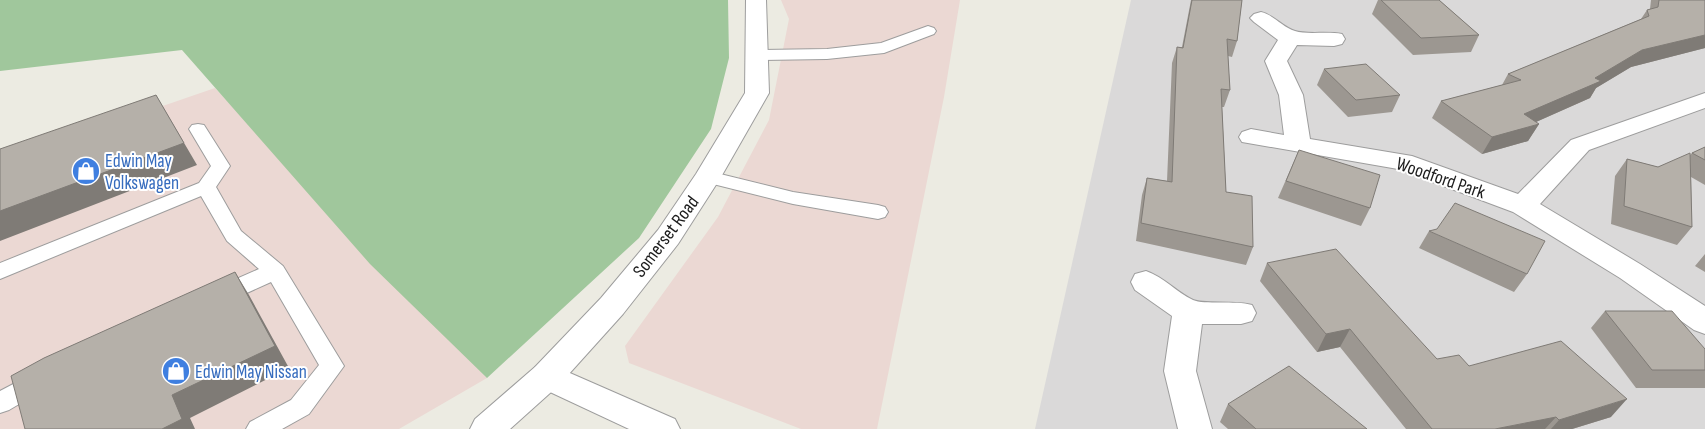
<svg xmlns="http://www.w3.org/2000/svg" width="1705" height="429" font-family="'Sofia Sans Condensed',sans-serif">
  <rect width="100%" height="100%" fill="#ecebe2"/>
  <path fill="#dad9d9" d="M1131,0H1705V429H1035Z"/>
  <path fill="#ebd8d3" d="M781,0H960L944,97L877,429H801L629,363L625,346L718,217L769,120L789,19Z
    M215,88L487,378L399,429H0V162Z"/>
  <path fill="#a0c79c" d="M0,0H728L729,58L711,129L639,238L487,378L370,264L182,50L0,71Z"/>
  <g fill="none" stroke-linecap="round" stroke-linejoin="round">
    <defs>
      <path id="service" d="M928,26L934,28L936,31L934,34L884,53L827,59L757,60L751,58L749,55L751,52L757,50L827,49L881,43Z
        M198,124L204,125L230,166L216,187L241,231L283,266L344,366L309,414L282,429H246L250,422L291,400L319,365L271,282L225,303L217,305L209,303L206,297L209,291L259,269L227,241L201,196L0,279V263L199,183L211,166L189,129L192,125Z
        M708,171L793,192L878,205L885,207L888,212L885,217L878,219L793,204L701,181L698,177L701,173Z
        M40,370L48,373L52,380L48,387L9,410L0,413V391Z"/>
      <path id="minor" d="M1261,12C1274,15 1282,27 1295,31C1306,35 1328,31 1342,34L1345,39L1342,44L1334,46L1297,45L1287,61L1303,95L1310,139L1412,156L1518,194L1571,140L1705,93V108L1589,150L1540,204L1640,264L1705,306V334L1694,330L1620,278L1513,212L1398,169L1242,142L1239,137L1242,132L1251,129L1284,135L1279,95L1265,61L1278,40L1254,22L1250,18L1254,14Z
        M1146,271C1164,277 1176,292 1193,300C1204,305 1235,300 1252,305L1256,313L1252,321L1241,324H1202L1196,371L1212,429H1178L1164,371L1172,316L1135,290L1131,282L1135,274Z
        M547,363L675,419L680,429H629L535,385L531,376L535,367Z"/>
      <path id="tertiary" d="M746,0H766L769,93L721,177L678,244L623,314L559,385L510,429H470L475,419L535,367L601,298L658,230L696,174L745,93Z"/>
    </defs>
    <use href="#service" stroke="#9d9d9d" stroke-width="2"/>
    <use href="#minor" stroke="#9d9d9d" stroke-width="2"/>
    <use href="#tertiary" stroke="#9d9d9d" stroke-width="2"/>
    <use href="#service" fill="#fff" fill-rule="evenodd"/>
    <use href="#minor" fill="#fff" fill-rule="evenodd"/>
    <use href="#tertiary" fill="#fff" fill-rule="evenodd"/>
  </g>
  <path fill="#9c9791" d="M1191,0H1242L1237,41L1232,57L1228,56L1230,90L1224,107H1222L1226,192L1253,247L1246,265L1136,241L1142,195L1147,178L1167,181L1172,63L1177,47H1182Z
    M1378,0H1439L1479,35L1471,52L1413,55L1372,14Z
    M1651,0H1705V48L1631,67L1596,88L1590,98L1536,122L1539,124L1528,141L1482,154L1432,118L1441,101L1502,85L1508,74L1641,19L1647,10L1650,9Z
    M1324,69L1400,95L1392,112L1348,117L1317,85Z
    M1705,147V185L1691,177L1692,227L1677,245L1611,224L1615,176L1627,159L1658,167L1690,155L1692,153Z
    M1299,150L1370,208L1361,226L1278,198Z
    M1429,231L1527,274L1514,292L1419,248Z
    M1705,254V272L1695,266Z
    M1267,263L1437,359L1469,366L1611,417L1572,429H1406L1340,347L1317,352L1260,281Z
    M1605,311L1705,349V388H1636L1591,328Z
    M1228,404L1367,429H1228L1220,422Z"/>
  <path fill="#7f7b76" d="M1705,35V48L1631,67L1596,88L1590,98L1520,129L1539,124L1528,141L1482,154L1492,137L1524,114L1595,78L1642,50Z
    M156,95L197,165L0,241V211Z
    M235,272L249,295L289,368L190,418L195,429H162L172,395Z
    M1350,329L1340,347L1317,352L1326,334Z
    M1627,399L1611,417L1572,429H1551L1559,420Z
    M1556,417L1545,429H1495Z"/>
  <path fill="#b5b0a9" stroke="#7f7b76" d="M1192,0H1242L1237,41L1227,39L1230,90L1221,89L1226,192L1252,196L1253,247L1141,223L1147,178L1172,182L1177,47L1183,48Z
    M1381,0H1439L1479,35L1421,38Z
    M1659,0H1705V35L1642,50L1595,78L1601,81L1524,114L1539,124L1492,137L1441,101L1521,80L1508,74L1649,16L1647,10L1658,7Z
    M1366,64L1400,95L1356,100L1324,69Z
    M156,95L184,143L0,211V149Z
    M1705,147V160L1692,153Z
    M1299,150L1380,175L1370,208L1286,181Z
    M1690,153L1692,227L1624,206L1627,159L1658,167Z
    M1455,203L1545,241L1527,274L1429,231L1437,229Z
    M1336,249L1437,359L1459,355L1469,366L1561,341L1627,399L1559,420L1556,417L1495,429H1432L1350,329L1326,334L1267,263Z
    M235,272L275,346L172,395L182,419L162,429H25L11,376L44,358Z
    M1605,311H1672L1705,349V370H1652Z
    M1289,366L1367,429H1256L1228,404Z"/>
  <defs>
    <symbol id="shop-disc" viewBox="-11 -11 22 22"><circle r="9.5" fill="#3f7fe0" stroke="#fff"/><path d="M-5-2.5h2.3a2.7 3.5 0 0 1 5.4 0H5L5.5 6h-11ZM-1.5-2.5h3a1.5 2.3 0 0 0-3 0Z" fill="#fff"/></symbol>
  </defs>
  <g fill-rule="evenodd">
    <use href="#shop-disc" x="70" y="155" width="32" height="32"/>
    <use href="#shop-disc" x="160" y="355" width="32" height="32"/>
  </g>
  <g text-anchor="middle" stroke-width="4" stroke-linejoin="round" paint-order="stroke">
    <g font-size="19" fill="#366cbe" stroke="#fff" text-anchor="start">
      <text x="105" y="167">Edwin May<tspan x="105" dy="22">Volkswagen</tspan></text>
      <text x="195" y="378">Edwin May Nissan</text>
    </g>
    <g font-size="19" fill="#1c1c1c" stroke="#fff">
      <text transform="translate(1441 177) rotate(19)" y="7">Woodford Park</text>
      <text transform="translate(665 236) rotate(-53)" y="7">Somerset Road</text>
    </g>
  </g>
</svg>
